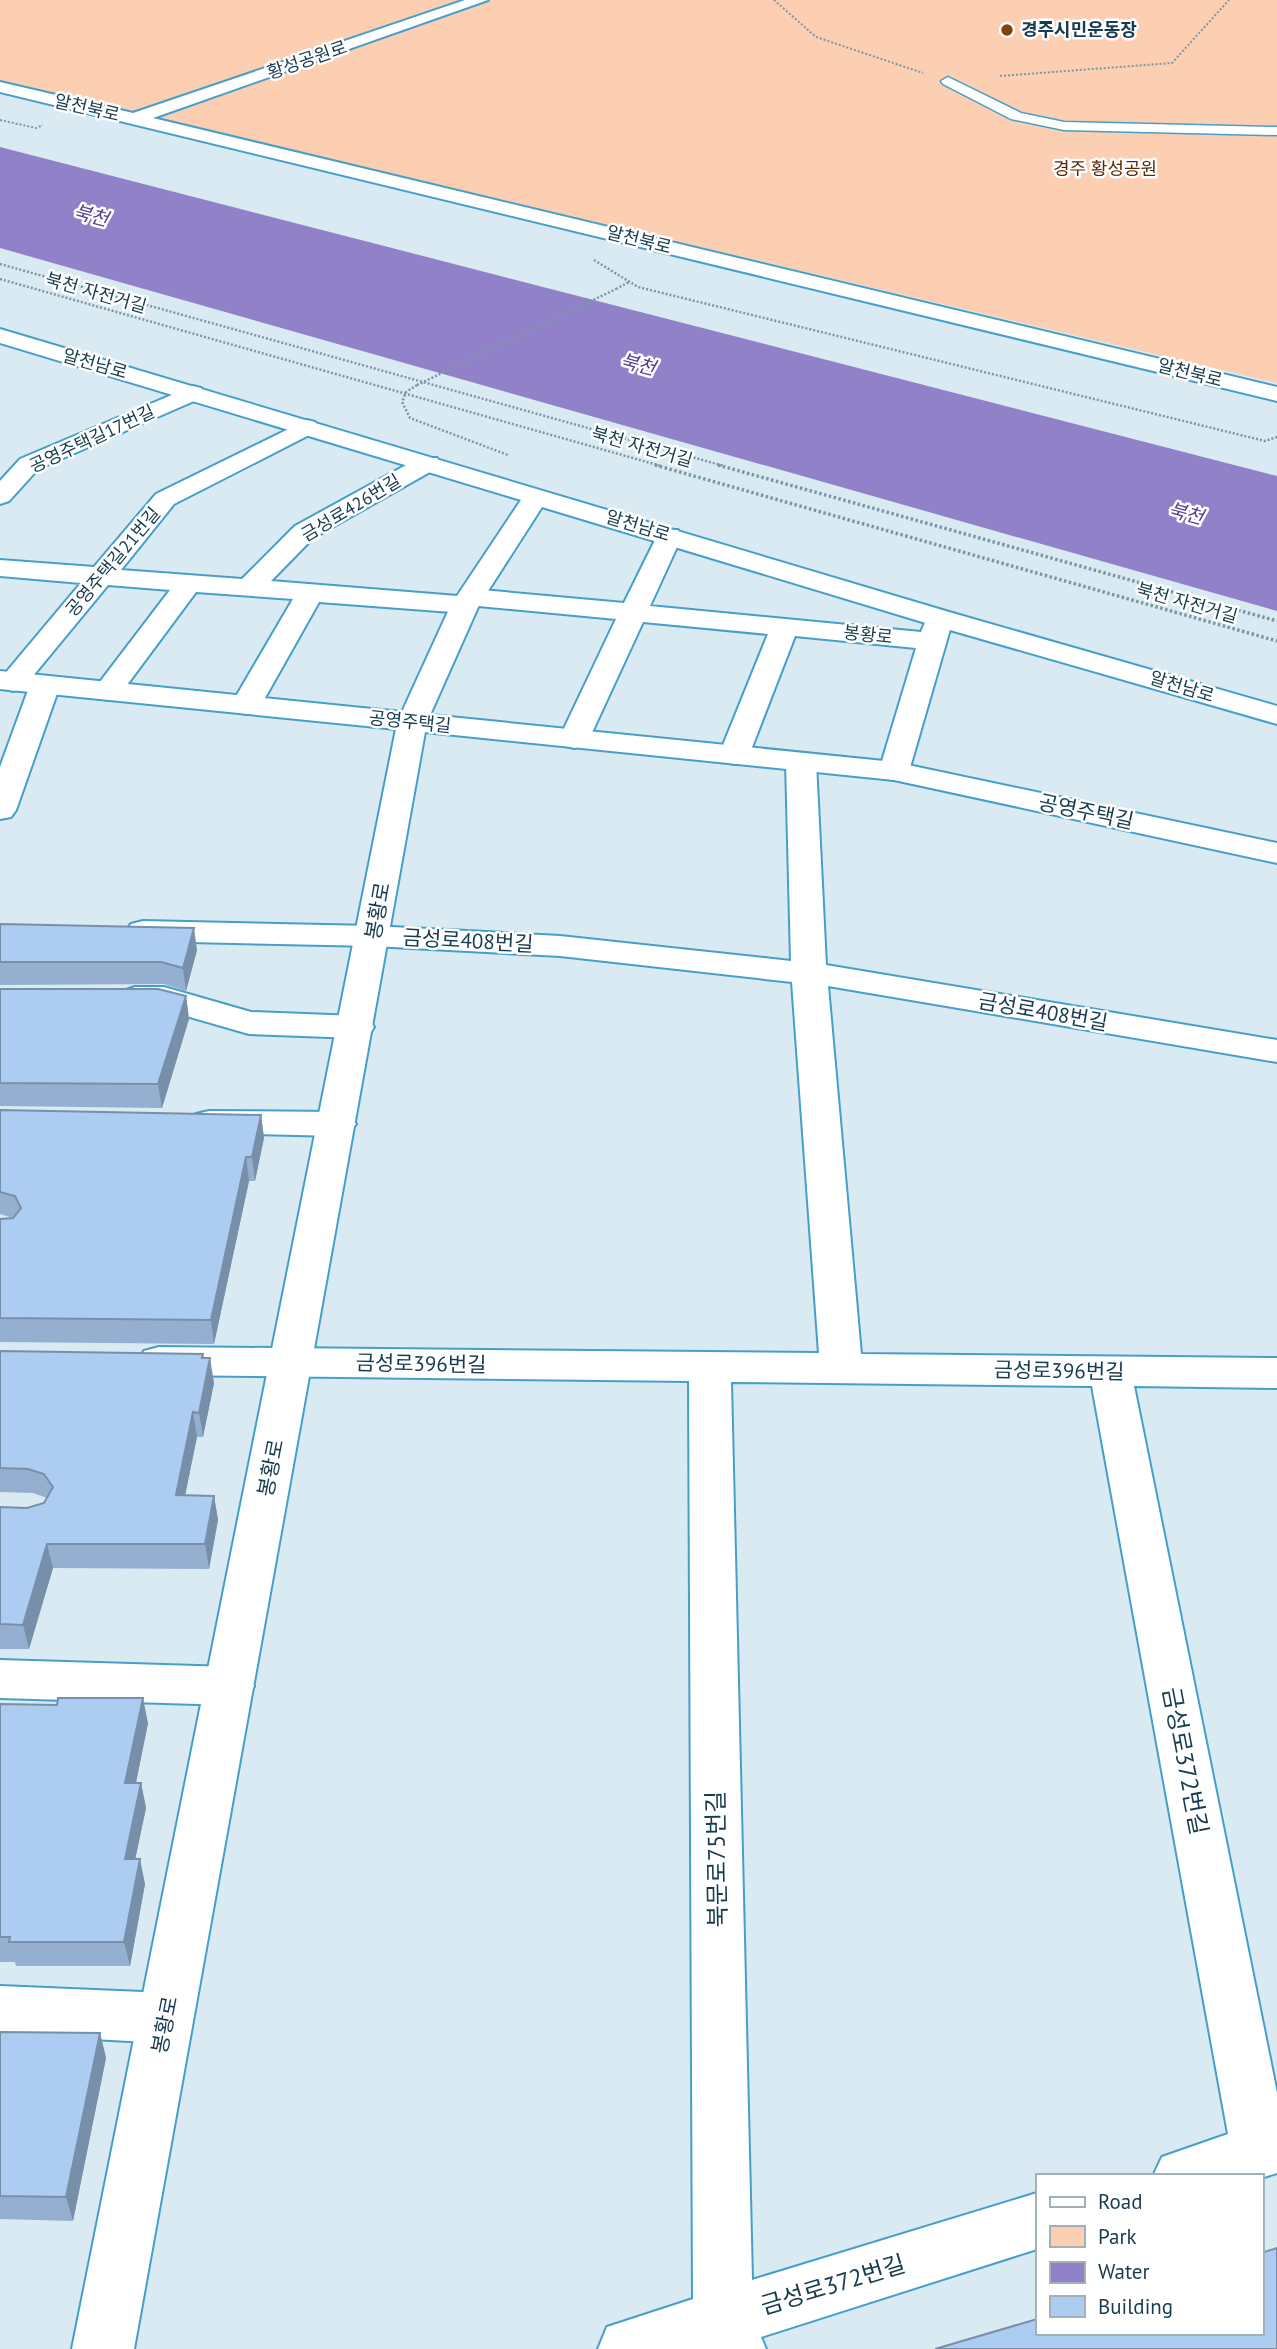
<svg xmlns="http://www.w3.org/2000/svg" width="1277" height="2349" font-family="'PT Sans','Noto Sans KR',sans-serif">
  <rect width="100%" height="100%" fill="#daeaf3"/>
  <path fill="#fcceb2" d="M0,0H1277V383L0,82Z"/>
  <path fill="#9181c8" d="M0,147L1277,476V611L0,248Z"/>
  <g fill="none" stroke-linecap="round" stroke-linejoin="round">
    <defs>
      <path id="pedestrian" d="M948,77L1021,113L1064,122L1277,127V135L1064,130L1011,119L943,84L941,81Z"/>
      <path id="minor" d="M193,386L201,388L205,393L201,398L38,469L9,501L0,504V481L20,459Z
        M307,420L315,422L319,427L315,432L174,504L121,570L242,579L295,526L419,458H437L440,463L437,468L313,538L271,581L458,596L461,591L471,589L624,603L660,530H678L682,536L650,606L921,632L929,613H949L953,619L909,771L905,778L894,780L883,778L879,771L916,648L795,636L749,755L745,761L734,764L723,761L719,755L768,634L643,622L589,739L585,745L574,748L563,745L559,739L616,619L478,606L475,611L465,613L319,602L261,705L256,711L246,714L236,711L231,705L293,599L196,592L118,697L108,700L98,697L93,691L170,590L108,585L23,688L13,691L3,688L0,680L3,676L81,583L0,576V560L94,567L156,494Z
        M45,676L55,679L60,685L16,810L11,817L0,819V767L30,685L35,679Z
        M801,753L812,756L816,762L826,965L1277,1040V1062L828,986L861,1354L1277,1358V1388L1134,1386L1277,2093V2173L1261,2178L1153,2176L1162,2157L1228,2134L1092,1386L731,1382L752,2280L1037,2193V2249L761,2337L766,2349H598L607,2327L693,2299L689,1381L159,1375L144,1371L138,1361L144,1351L159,1347L819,1353L792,982L560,956L373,946L143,941L131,938L126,931L131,924L143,921L373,926L560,936L791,961L786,762L790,756Z
        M135,987H164L251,1012L356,1016L369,1019L374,1027L369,1035L356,1038L249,1034L162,1009L123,1005L117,998L123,991Z
        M209,1111L337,1112L350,1116L356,1124L350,1132L337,1136L209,1133L196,1130L190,1122L196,1114Z
        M0,1660L230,1667L247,1672L254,1686L247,1700L230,1705L0,1698Z
        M0,1986L166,1993L185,2001L193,2018L185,2035L166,2043L0,2034Z"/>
      <path id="tertiary" d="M465,0H488L153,118L1277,387V401L0,92V82L133,113Z
        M0,329L949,612L1277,706V724L929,624L542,507L479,605L430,715L894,762L1277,843V863L894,780L425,732L134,2349H72L396,729L0,689V671L402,712L451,605L521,500L0,343Z"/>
    </defs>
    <use href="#pedestrian" stroke="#459fcb" stroke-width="3"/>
    <use href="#minor" stroke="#459fcb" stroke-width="4"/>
    <use href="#tertiary" stroke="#459fcb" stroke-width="4"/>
    <path stroke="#7c97a4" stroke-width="2" stroke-dasharray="2 2" stroke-linecap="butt" d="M774,0L816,37L923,73
      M1000,76L1172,63L1229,0
      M0,120L36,128L43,125"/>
    <path stroke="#7c97a4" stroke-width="2.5" stroke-dasharray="2 2" stroke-linecap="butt" d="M594,260L638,287L1265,441L1277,437
      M0,264L724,466
      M0,279L661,466
      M616,289L629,282
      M417,385L406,392L402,402L410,418L508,455"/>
    <path stroke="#7c97a4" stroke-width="3.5" stroke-dasharray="2.5 2.5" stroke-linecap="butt" d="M655,465L1277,641
      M718,465L1277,621"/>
    <use href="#pedestrian" fill="#fff" fill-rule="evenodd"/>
    <use href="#minor" fill="#fff" fill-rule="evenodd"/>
    <use href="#tertiary" fill="#fff" fill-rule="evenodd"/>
    <path stroke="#7c97a4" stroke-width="2.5" stroke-dasharray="2 2" stroke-linecap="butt" d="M417,385L616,289"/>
  </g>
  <path fill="#94afd0" d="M0,924L197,950L186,991L164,984L0,985Z
    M0,989L186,996L189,1019L162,1108L0,1106Z
    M0,1110L261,1115L264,1138L255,1181H249L214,1344L0,1342V1219L13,1218L0,1214Z
    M0,1351L204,1358L214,1383L203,1437H197L185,1495L214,1496L218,1520L209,1569L53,1568L29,1649H0V1507L27,1508L44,1503L47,1498L33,1493L0,1492Z
    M0,1704L148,1723L136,1783H141L146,1808L135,1859L145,1884L130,1966H16L15,1962H0Z
    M0,2032L100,2033L106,2058L73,2221L0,2219Z"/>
  <path fill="#788fa9" d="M194,928L197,950L186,991L183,968Z
    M186,996L189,1019L162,1108L158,1084Z
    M261,1115L264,1138L255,1181L252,1157Z
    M246,1157L249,1181L214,1344L211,1320Z
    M203,1354L207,1375L210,1358L214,1383L203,1437L199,1413Z
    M193,1412L197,1437L180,1520L176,1495Z
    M214,1496L218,1520L209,1569L205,1544Z
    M47,1544L53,1568L29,1649L23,1625Z
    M143,1698L148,1723L131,1807L125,1783Z
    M141,1783L146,1808L130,1884L125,1859Z
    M140,1859L145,1884L130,1966L124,1942Z
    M100,2033L106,2058L73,2221L66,2197Z"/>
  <path fill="#acccf2" stroke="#788fa9" stroke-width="2" d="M0,924L194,928L183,968L161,962H0Z
    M0,989H158L186,996L158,1084L0,1083Z
    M0,1110L261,1115L252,1157H246L211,1320L0,1318V1219L13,1218L21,1208L15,1196L0,1192Z
    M0,1351L203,1354L202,1358H210L199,1413L193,1412L176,1495L214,1496L205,1544H47L23,1625L0,1624V1507L27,1508L44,1503L53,1487L44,1474L28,1469L0,1468Z
    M58,1698H143L125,1783H141L125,1859H140L124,1942H9L10,1937H0V1704L57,1705Z
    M0,2032L100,2033L66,2197L0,2196Z
    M1277,2248V2349H935L1037,2319V2333H1261V2253Z"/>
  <circle fill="#83420c" stroke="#fff" stroke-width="2.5" cx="1007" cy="30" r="7"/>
  <g text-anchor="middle" stroke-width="5" stroke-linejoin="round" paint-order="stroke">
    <g font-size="18" font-weight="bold" fill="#173c4f" stroke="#fff" text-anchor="start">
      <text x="1021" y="36">경주시민운동장</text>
    </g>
    <g font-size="18" fill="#173c4f" stroke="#fff">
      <text transform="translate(307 60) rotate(-19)" y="6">황성공원로</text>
      <text transform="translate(87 108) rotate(13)" y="6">알천북로</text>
      <text transform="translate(639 240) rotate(14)" y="6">알천북로</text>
      <text transform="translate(96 293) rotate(16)" y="6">북천 자전거길</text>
      <text transform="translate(95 364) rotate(16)" y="6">알천남로</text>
      <text transform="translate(1190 373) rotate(14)" y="6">알천북로</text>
      <text transform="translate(92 439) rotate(-25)" y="6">공영주택길17번길</text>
      <text transform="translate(642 447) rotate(16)" y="6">북천 자전거길</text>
      <text transform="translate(351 508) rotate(-31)" y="6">금성로426번길</text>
      <text transform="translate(638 526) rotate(17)" y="6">알천남로</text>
      <text transform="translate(113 562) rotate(-50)" y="6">공영주택길21번길</text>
      <text transform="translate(1187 603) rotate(16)" y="6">북천 자전거길</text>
      <text transform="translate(868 635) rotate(6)" y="6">봉황로</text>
      <text transform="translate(1182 687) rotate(17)" y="6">알천남로</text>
      <text transform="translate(410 722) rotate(6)" y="6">공영주택길</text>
    </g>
    <g font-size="18" fill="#582a06" stroke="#fff">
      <text x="1105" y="175">경주 황성공원</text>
    </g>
    <g font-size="19" font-style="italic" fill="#543b90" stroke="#fff">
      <text transform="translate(91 215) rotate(15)" y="7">북천</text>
      <text transform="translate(638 364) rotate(15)" y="7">북천</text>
      <text transform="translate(1186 513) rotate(15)" y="7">북천</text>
    </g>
    <g font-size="21" fill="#173c4f" stroke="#fff">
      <text transform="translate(1086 812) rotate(12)" y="7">공영주택길</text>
      <text transform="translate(378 911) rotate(-80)" y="7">봉황로</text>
      <text transform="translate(468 941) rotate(3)" y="7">금성로408번길</text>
      <text transform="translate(1043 1012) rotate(10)" y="7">금성로408번길</text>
      <text transform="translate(421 1364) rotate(1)" y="7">금성로396번길</text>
      <text transform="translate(1059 1371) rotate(1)" y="7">금성로396번길</text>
      <text transform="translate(271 1468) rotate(-79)" y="7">봉황로</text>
      <text transform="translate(165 2025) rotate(-79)" y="7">봉황로</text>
    </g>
    <g font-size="24" fill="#173c4f" stroke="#fff">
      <text transform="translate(1185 1761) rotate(79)" y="8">금성로372번길</text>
      <text transform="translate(717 1859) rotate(-91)" y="8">북문로75번길</text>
      <text transform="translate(833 2285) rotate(-17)" y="8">금성로372번길</text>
    </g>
  </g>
  <rect x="1036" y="2174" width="228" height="161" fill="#ffffff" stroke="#a2b1b9" stroke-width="2"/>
  <rect x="1050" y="2197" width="35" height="10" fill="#ffffff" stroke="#a2b1b9" stroke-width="2"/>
  <text x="1098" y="2209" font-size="21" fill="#173c4f">Road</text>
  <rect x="1050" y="2226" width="35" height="21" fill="#fcceb2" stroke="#a2b1b9" stroke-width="2"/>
  <text x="1098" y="2244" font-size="21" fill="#173c4f">Park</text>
  <rect x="1050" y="2262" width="35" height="21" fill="#9181c8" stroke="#a2b1b9" stroke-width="2"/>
  <text x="1098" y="2279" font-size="21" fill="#173c4f">Water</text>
  <rect x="1050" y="2296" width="35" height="21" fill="#acccf2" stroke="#a2b1b9" stroke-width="2"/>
  <text x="1098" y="2314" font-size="21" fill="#173c4f">Building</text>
</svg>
